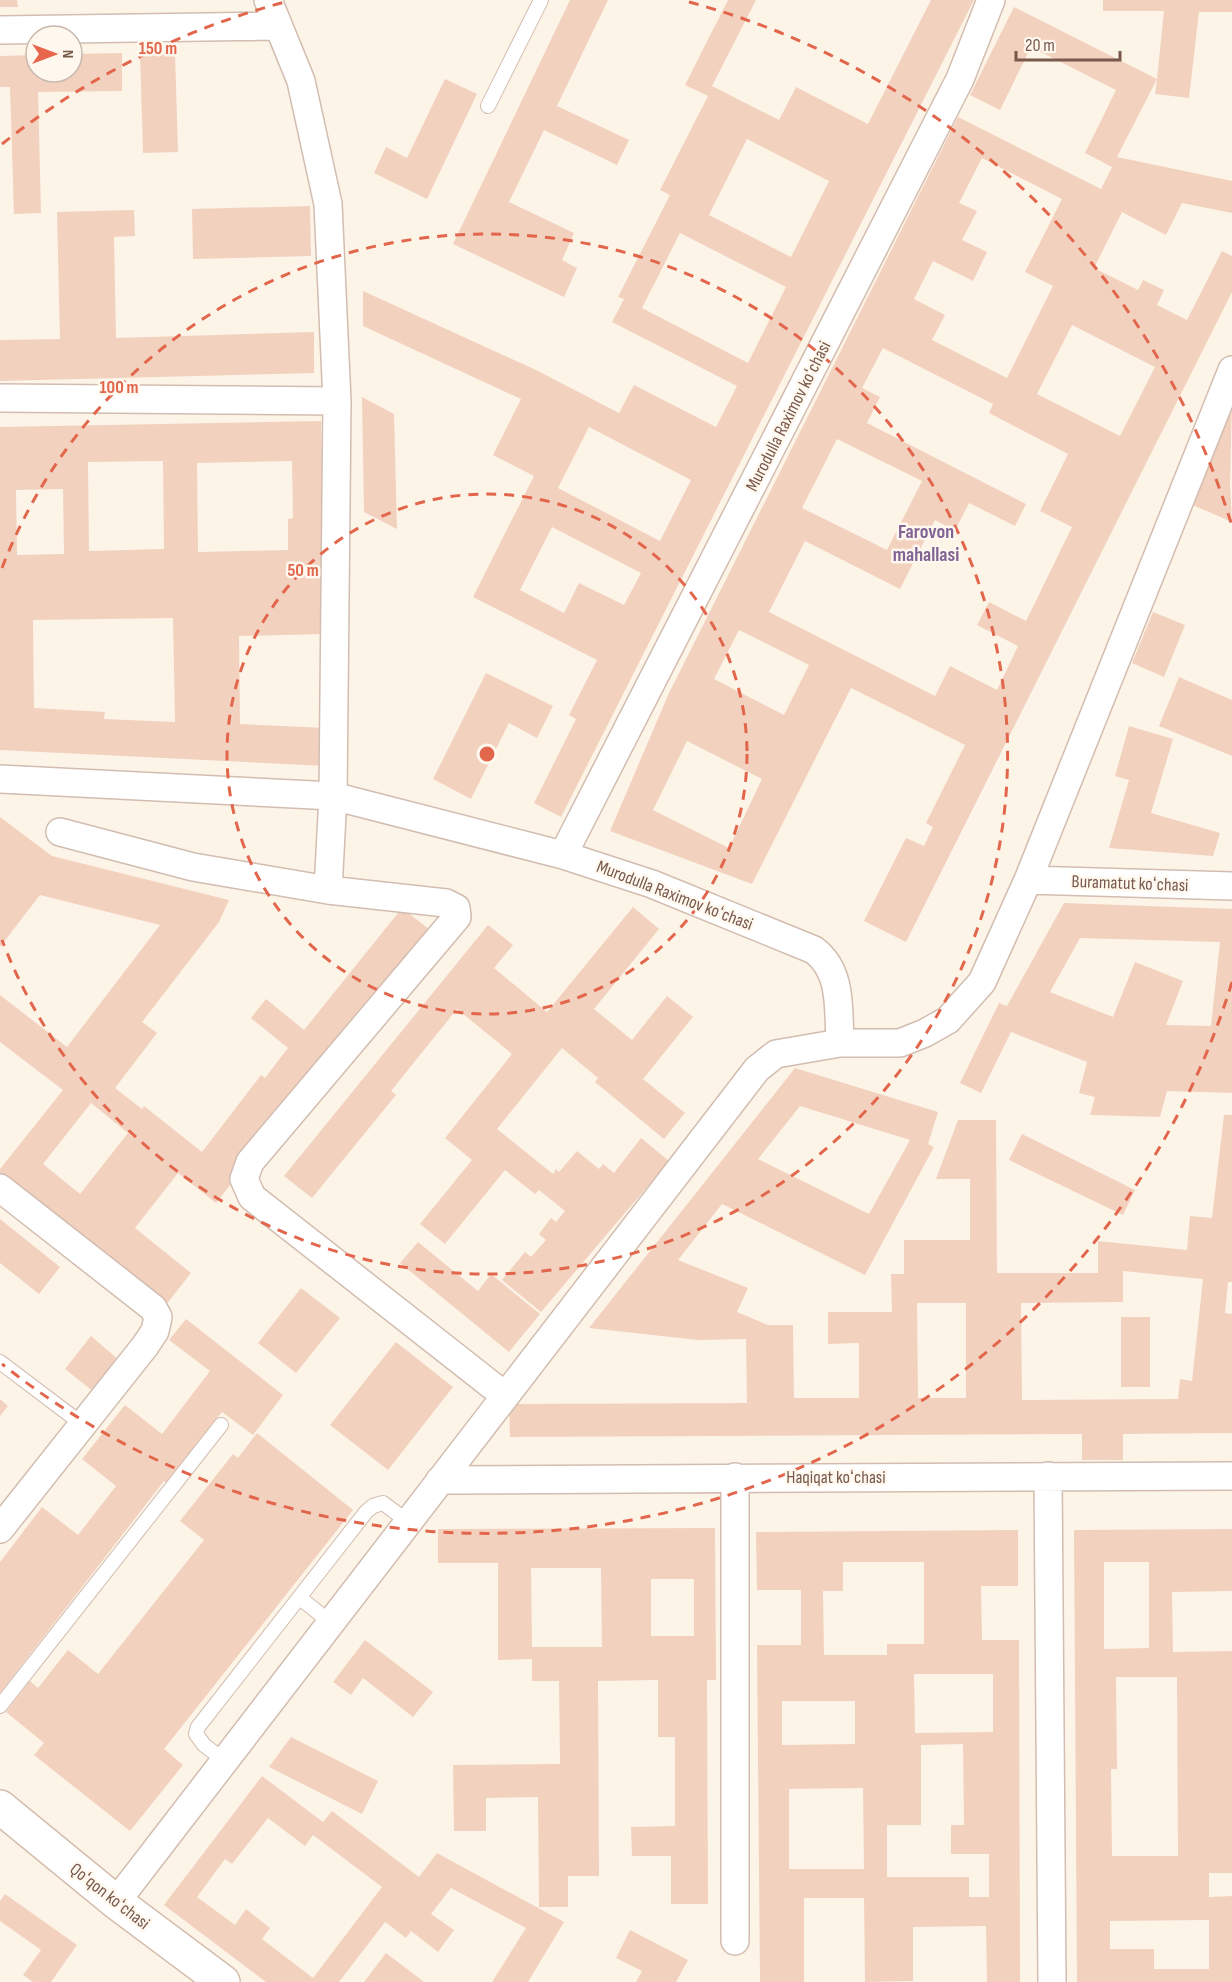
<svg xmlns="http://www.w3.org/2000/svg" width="1232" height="1982" font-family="'Sofia Sans Condensed',sans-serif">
  <rect width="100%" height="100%" fill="#fdf4e8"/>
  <path fill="#f3d1bf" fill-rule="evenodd" d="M0,0H17L18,7H0Z
    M570,0H608L557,106L629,140L617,165L544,130L509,202L574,233L562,260L577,268L564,297L453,244Z
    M728,0H756L712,86L779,120L796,87L868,124L931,0H974L561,817L534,803L576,719L569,715L597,660L473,597L534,476L493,455L521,399L363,326V291L536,370L619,413L634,385L716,427L737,386L612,322L624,299L618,297L670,195L660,190L708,96L685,85ZM747,139L829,181L791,257L709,215ZM680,233L786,287L748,363L642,308ZM589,427L691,480L660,541L558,488ZM552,527L641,573L624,605L579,583L564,613L520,590Z
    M1103,0H1232V12H1199L1189,98L1155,94L1157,79L1117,157L1232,181V213L1182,203L1166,235L1122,212L1094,268L1138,290L1143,280L1164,290L1157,305L1187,320L1222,251L1232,256V292L906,942L864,921L906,838L924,846L933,827L926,823L965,745L851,688L752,884L610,831L669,693L958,117L1101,189L1112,167L1085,153L1116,90L1031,47L1000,110L970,95L1014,7L1157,79L1164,11H1103ZM982,158L1062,199L1025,272L1053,286L1007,378L932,340L945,315L914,299L933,261L973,281L987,252L962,240L977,211L959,203ZM1072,325L1155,367L1120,436L1037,394ZM883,348L993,404L989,413L1068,454L1040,511L1072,527L1026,621L989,602L977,625L1018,646L997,690L950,666L935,696L769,612L805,541L900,589L935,520L955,531L969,503L1015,526L1026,504L867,423L880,397L862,388ZM837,439L922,481L887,550L802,508ZM739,630L809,665L784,715L714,679ZM687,741L762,779L729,848L653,810Z
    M175,52L178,152L143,153L140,53Z
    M122,53V91L38,92L41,213L14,214L10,87H0V56L36,55V72H72V54Z
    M445,79L477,94L427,199L374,173L386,147L407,158Z
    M310,206L311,256L193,259L192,209Z
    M134,210L135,236L114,237L116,338L314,332V373L0,381V340L60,339L57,212Z
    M362,397L394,414L397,529L364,512Z
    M1232,397L1230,485L1232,522L1188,503Z
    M321,421L325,634L239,636L240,724L326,728L327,766L0,750V427ZM163,461L164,549L89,551L88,462ZM292,461L293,518L288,519V550L198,552L197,463ZM63,489L64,554L17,555L16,490ZM173,618L175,722L104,719L105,712L34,708L33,620Z
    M1153,612L1185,625L1164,677L1132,663Z
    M486,673L553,706L537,738L509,723L471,799L433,779Z
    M1179,677L1232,700V756L1159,726Z
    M1129,726L1173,739L1151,813L1220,833L1213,856L1109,848L1129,780L1115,776Z
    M0,817L52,856L229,900L219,922L142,1022L157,1033L115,1088L142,1109L144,1106L202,1152L261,1075L265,1078L288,1048L251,1018L266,999L304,1030L402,908L430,930L216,1203L178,1173L135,1228L191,1273L165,1306L0,1174V1169L63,1090L0,1042V995L67,1047L160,925L40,895L0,947ZM91,1103L128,1133L80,1194L43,1164Z
    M1064,903L1232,909V1093L1167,1091L1160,1117L1090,1115L1095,1097L1079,1093L1087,1062L1011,1032L981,1093L960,1083L999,1003L1007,1006ZM1080,938L1220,942L1211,1026L1166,1025L1183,981L1135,962L1113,1017L1050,992Z
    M633,907L659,929L594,1009L632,1040L667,996L693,1017L643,1079L685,1113L664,1139L595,1082L598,1078L562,1048L497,1129L553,1174L556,1169L559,1172L577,1151L599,1169L603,1164L614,1173L641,1138L669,1161L541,1312L502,1280L525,1252L531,1257L546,1240L539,1234L551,1218L556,1222L565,1211L539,1190L535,1194L505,1170L445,1244L420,1224L472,1160L445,1138L512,1054L457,1009L391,1091L396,1095L312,1198L284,1176L488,925L513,945L494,968L547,1012Z
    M795,1068L938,1112L928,1144L934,1147L865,1275L722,1204L678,1260L748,1288L737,1312L768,1325H793L794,1398H859V1343L828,1344V1312H892L891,1274H904V1240H970V1179H936L958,1120H996L997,1273H1098V1241L1187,1250L1190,1216L1212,1218L1224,1115H1232V1282H1228L1225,1313L1232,1314V1433L1123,1434V1460H1082V1434L510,1437L509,1404L747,1403L746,1339L698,1340L589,1328ZM800,1106L910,1140L869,1214L758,1159ZM1123,1271L1203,1279L1192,1381L1180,1379L1178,1399L1022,1400L1021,1303L1123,1302ZM917,1303H966V1398H918Z
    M1022,1134L1135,1190L1123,1215L1009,1160Z
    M0,1219L60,1267L39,1294L0,1263Z
    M418,1242L478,1291L491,1274L540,1314L509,1352L400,1263Z
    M301,1288L340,1318L296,1373L258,1343Z
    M1121,1317H1150V1387H1121Z
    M186,1319L283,1395L253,1435L222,1412L167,1483L164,1481L0,1693V1562L42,1507L78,1535L116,1486L82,1459L125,1405L162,1434L210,1371L169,1340Z
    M91,1336L120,1361L94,1392L65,1369Z
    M396,1342L453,1387L388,1470L330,1425Z
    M0,1399L8,1406L0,1416Z
    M257,1433L353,1510L164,1749L183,1765L130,1831L34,1755L44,1743L6,1712L30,1681L38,1688L68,1650L98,1674L204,1540L180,1521L233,1454L238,1458Z
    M715,1528L716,1680H707L708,1904H671V1856H632L631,1827L675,1826V1737H658V1680L598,1681L599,1876H568V1907H539L538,1797L486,1798V1831H454L453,1765L560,1764L559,1681H532V1659L498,1660V1563H438V1529ZM531,1568H601L602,1647H532ZM651,1579H694V1636H651Z
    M1232,1529V1591L1172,1592L1173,1652L1232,1651V1873H1209V1897L1232,1896V1982H1077L1074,1530ZM1104,1562H1149V1648L1104,1649ZM1116,1677H1177L1178,1856H1112L1111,1769H1117ZM1209,1920V1969H1154V1949H1110V1921Z
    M1018,1530V1586H981L982,1640H1019L1020,1982H987L986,1926L913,1927V1981L865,1982L864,1898H804V1982H760L757,1645H801V1590H757L756,1532ZM843,1562H924V1644H887V1655H824L823,1591H843ZM914,1674H993V1732L915,1733ZM782,1701H855V1744L782,1745ZM963,1744L964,1825H951V1854H989V1897H969V1877H887V1825H921V1745ZM863,1788L864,1869H789V1789Z
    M365,1640L433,1692L413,1717L363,1678L351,1695L333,1682Z
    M291,1737L378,1781L362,1814L269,1767Z
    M262,1776L323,1822L332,1811L419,1877L437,1853L564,1922L528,1982H492L526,1928L451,1888L431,1914L454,1930L438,1952L411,1931L406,1938L385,1922L339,1982H266L164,1905ZM268,1818L305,1846L313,1835L382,1887L313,1978L262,1939L270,1928L246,1909L235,1925L197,1897L225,1859L232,1864Z
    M5,1894L77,1945L51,1982H33L23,1975L41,1950L0,1921V1901Z
    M630,1930L688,1960L676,1982H636L642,1971L616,1958Z
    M386,1953L411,1972L424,1982H364Z"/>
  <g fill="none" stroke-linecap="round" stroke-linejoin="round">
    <defs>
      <path id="lane" d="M488,106L541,0
        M0,1362L82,1424
        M300,1598L330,1622
        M0,1706L221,1425
        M225,1761L204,1745L196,1734L198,1727L366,1512L373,1506L383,1503L407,1521"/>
      <path id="street" d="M268,0L301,81L328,204L337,401L333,796L563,855
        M991,0L960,79L563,855L652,884L814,950C843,972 838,1010 840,1043H900L925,1033L948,1020L982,982L1028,880L1232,370
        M0,30L277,26
        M0,398L337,401
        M0,779L333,796L328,890
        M60,832L193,867L328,890L446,903L456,908L457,917L250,1162L244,1179L252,1197L504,1395
        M1028,880L1232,886
        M0,1188L153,1308L158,1317L155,1331L145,1346L0,1529
        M1048,1476L1052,1982
        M735,1477V1941
        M440,1480L1232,1476
        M116,1902L757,1069L776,1054L840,1043"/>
      <path id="secondary" d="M0,1807L116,1902L223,1982"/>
    </defs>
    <use href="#lane" stroke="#d2bdb0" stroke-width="16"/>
    <use href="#street" stroke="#d2bdb0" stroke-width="30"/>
    <use href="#secondary" stroke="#d5bdad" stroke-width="36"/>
    <use href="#lane" stroke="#fff" stroke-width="14"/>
    <use href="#street" stroke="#fff" stroke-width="27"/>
    <use href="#secondary" stroke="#fff" stroke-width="33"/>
  </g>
  <g fill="none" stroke="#e2664c" stroke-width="3" stroke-dasharray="10 8">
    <circle cx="487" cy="754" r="260"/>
    <path d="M2 568A520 520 0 1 1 2 940"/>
    <path d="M1232 982A779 779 0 0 1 2 1364M2 144A779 779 0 0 1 285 2M689 2A779 779 0 0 1 1232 526"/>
  </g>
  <g text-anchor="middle" stroke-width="5" stroke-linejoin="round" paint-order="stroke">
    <g font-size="18" fill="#78594b" stroke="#fff8ef">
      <text transform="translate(788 416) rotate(-63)" y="6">Murodulla Raximov koʻchasi</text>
      <text transform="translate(1130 883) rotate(2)" y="6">Buramatut koʻchasi</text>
      <text transform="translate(675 895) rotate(21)" y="6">Murodulla Raximov koʻchasi</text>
      <text x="836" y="1483">Haqiqat koʻchasi</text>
      <text transform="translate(110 1896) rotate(38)" y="6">Qoʻqon koʻchasi</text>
    </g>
    <g font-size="20" font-weight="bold" fill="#816394" stroke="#fff8ef">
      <text x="926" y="538">Farovon<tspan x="926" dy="23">mahallasi</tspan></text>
    </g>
  </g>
  <circle cx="487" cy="754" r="9" fill="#e2664c" stroke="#fff8ef" stroke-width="3"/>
  <g font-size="18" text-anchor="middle" font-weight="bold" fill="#e2664c" stroke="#fff8ef" stroke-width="5" stroke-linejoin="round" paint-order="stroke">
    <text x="158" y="54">150 m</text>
    <text x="119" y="393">100 m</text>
    <text x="303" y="576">50 m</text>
  </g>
  <g transform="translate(54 54) rotate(90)"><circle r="28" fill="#fff8ef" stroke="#c9b8ad" stroke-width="1.5"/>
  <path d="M0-4.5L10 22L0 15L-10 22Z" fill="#e8674c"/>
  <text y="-9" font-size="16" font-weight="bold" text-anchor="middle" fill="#78594b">N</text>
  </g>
  <path d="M1016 51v9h104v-9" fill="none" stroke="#78594b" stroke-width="3"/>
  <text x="1025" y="51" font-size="18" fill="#78594b" stroke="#fff8ef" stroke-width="4.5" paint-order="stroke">20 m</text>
</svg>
